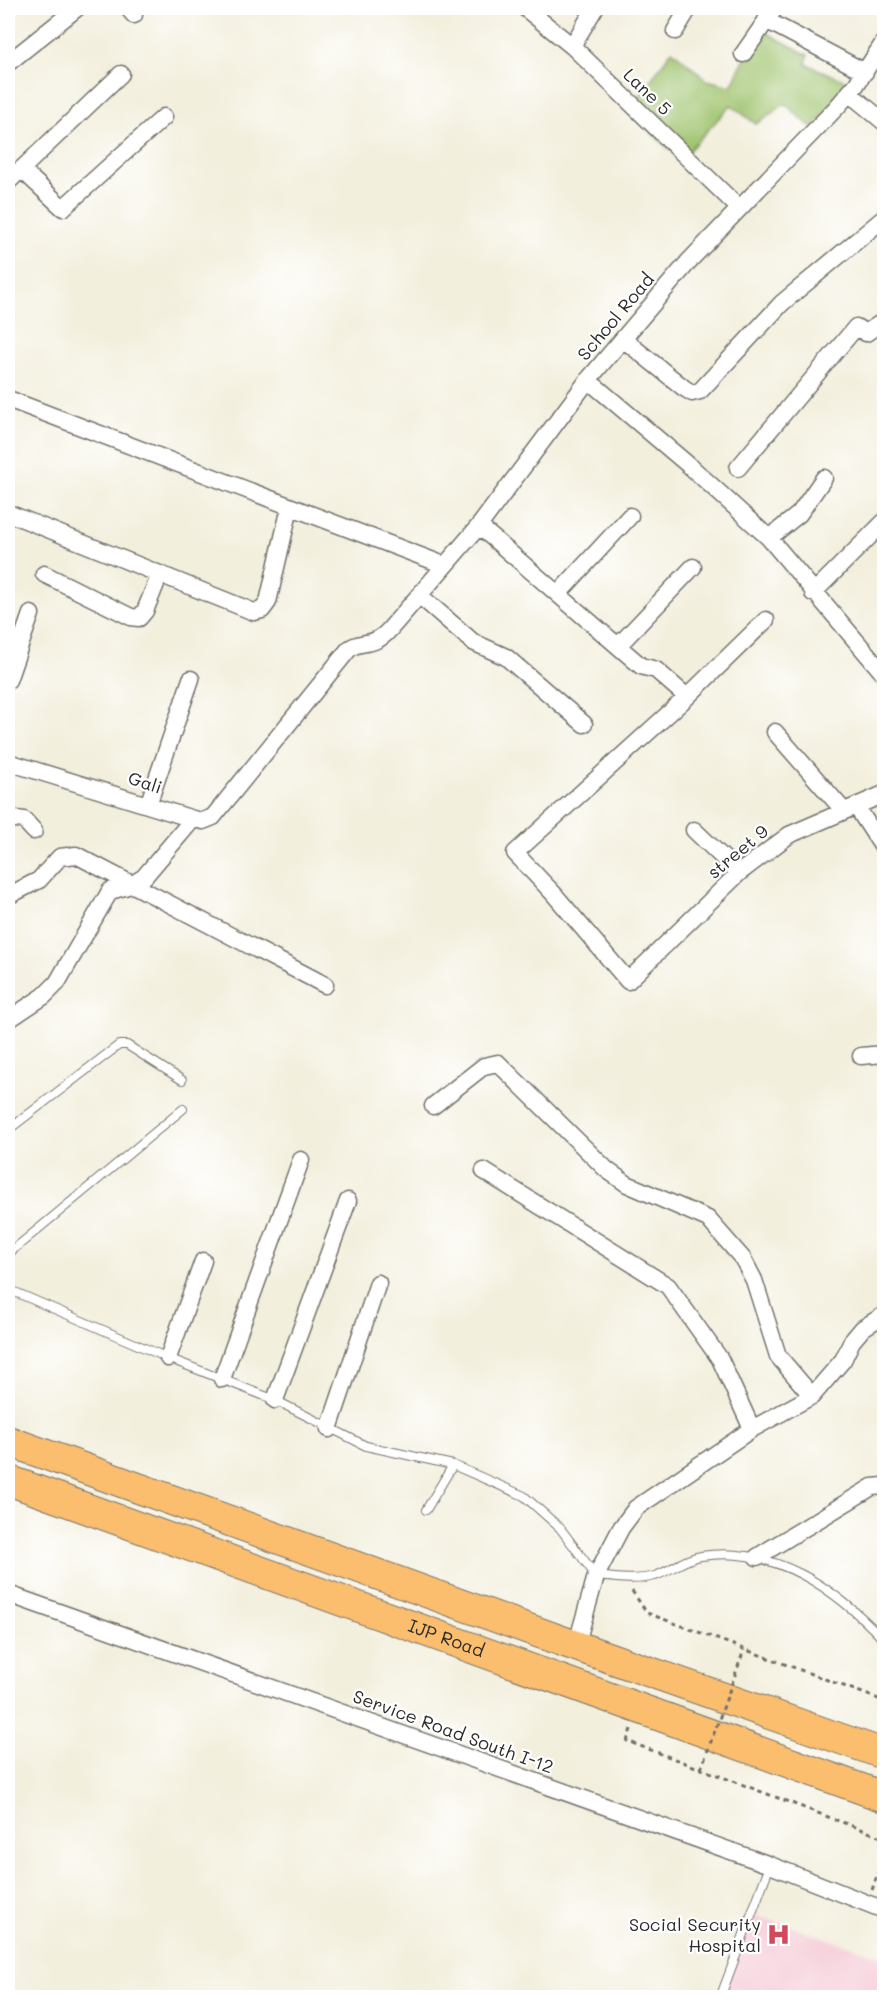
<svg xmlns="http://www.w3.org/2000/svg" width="892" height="2005" font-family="Mali,sans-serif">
  <rect width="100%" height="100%" fill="#fff"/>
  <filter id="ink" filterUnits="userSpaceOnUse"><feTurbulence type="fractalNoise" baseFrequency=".0167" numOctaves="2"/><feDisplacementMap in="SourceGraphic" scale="12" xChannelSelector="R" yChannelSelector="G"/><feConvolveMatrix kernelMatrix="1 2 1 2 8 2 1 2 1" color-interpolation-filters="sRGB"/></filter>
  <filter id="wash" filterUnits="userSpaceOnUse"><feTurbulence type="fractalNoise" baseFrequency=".008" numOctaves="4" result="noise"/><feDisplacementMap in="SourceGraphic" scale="24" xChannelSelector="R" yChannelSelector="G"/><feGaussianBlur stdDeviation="1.35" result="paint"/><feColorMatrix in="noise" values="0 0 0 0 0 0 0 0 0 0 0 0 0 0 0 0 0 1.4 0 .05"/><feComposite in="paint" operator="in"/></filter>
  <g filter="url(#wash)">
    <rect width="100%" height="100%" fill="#f3efdd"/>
    <path fill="#f6cfd9" d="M749,1913L884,1957V1997L717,1998Z"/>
    <path fill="#9fc36d" stroke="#65774c" stroke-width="1.5" d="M759,29L808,55L806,64L853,84L812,128L785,104L756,124L731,105L681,159L628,112L672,50L707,80L731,86Z"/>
  </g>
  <g filter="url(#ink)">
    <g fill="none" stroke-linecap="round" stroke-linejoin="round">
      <defs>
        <path id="lane" d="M8,1130L119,1045H127L182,1080
          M8,1254L183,1109
          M8,1289L168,1358L275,1400L366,1446L453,1465L524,1496L560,1528L596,1576C615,1578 635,1581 655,1576C670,1571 685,1558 701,1556C775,1545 836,1589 884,1640
          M426,1510L453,1465
          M720,1998L770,1865"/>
        <path id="street" d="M128,8L134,15
          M525,8L572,46L739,208
          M766,20L865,72
          M675,31L689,8
          M572,46L595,8
          M743,54L775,8
          M8,63L77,8
          M849,93L884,122
          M21,169L63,208L164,117
          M8,182L121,74
          M623,339L684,388L692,393L700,391L782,303L884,218
          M588,380L692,468L769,538L884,674
          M8,399L444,565
          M738,468L856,327L866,333L884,321
          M8,513L254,612L262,610L268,602L290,507
          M479,526L641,666L656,670L687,697L515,853L553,893L628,981L739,873L789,835L884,794
          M769,538L799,514L824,478
          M44,574L131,617L139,618L145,611L160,574
          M813,593L884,522
          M558,594L630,516
          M419,595L473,642L506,657L584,724
          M618,646L693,567
          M8,680L31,614
          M687,697L766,620
          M775,732L844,811
          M8,762L193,819L203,821L213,817L349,649C361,639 373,649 390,629L479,526L588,380L690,260L837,107L856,85L884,42
          M148,805L191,679
          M856,806L884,849
          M8,818L24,820L34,831
          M694,830L739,873
          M8,896L39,880L60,857L76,855L325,985
          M8,1020L44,996L57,983L110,891L131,885L144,877L193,819
          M861,1056L884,1054
          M433,1106L484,1066L498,1063L607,1170L627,1184L708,1219L743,1259L754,1280L778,1356L812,1396
          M484,1171L668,1286L720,1359L752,1429
          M168,1358L203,1261
          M222,1379L301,1160
          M275,1400L348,1201
          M329,1429L378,1283
          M757,1557L872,1487L884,1486
          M8,1594L770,1865L884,1910
          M576,1646L596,1576L621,1528L636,1508L752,1429L812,1396L843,1360L852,1341L863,1328L884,1315"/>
        <g id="highway">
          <path d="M8,1441L576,1646L884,1754"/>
          <path id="s1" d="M8,1480L884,1797"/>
        </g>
      </defs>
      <use href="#lane" stroke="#717069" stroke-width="10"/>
      <use href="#street" stroke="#717069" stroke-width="19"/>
      <use href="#highway" stroke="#717069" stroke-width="32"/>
      <path stroke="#717069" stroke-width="3" stroke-dasharray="4.5 4.5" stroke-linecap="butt" d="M632,1591L647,1613L884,1701
        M631,1729L627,1741L884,1838
        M872,1890L884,1856"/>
      <use href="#lane" stroke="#fff" stroke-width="8"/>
      <use href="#street" stroke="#fff" stroke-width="16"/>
      <use href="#highway" stroke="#fbbd6e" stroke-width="30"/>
      <path stroke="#717069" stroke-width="3" stroke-dasharray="4.5 4.5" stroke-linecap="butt" d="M701,1769L744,1650"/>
    </g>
  </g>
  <defs>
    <symbol id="hospital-bare" viewBox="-9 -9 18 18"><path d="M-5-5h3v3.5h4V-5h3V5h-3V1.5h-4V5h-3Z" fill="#d1495b" stroke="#fff" stroke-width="2.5" paint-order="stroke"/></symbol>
  </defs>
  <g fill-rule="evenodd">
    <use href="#hospital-bare" x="762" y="1918" width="33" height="33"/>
  </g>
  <g text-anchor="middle" stroke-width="4.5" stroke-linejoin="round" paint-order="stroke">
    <g font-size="18" fill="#2b2b2b" stroke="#fff">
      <text transform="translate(647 92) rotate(44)" y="6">Lane 5</text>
      <text transform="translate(616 317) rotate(-50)" y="6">School Road</text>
      <text transform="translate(145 783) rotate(18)" y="6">Gali</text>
      <text transform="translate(738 852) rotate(-40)" y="6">street 9</text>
      <text dy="6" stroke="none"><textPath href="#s1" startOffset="466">IJP Road</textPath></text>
      <text transform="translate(453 1732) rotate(20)" y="6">Service Road South I-12</text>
    </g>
    <g font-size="18" fill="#2b2b2b" stroke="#fff" text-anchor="end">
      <text x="761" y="1931">Social Security<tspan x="761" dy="21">Hospital</tspan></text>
    </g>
  </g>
  <rect width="892" height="2005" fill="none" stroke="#fff" stroke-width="30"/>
</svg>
